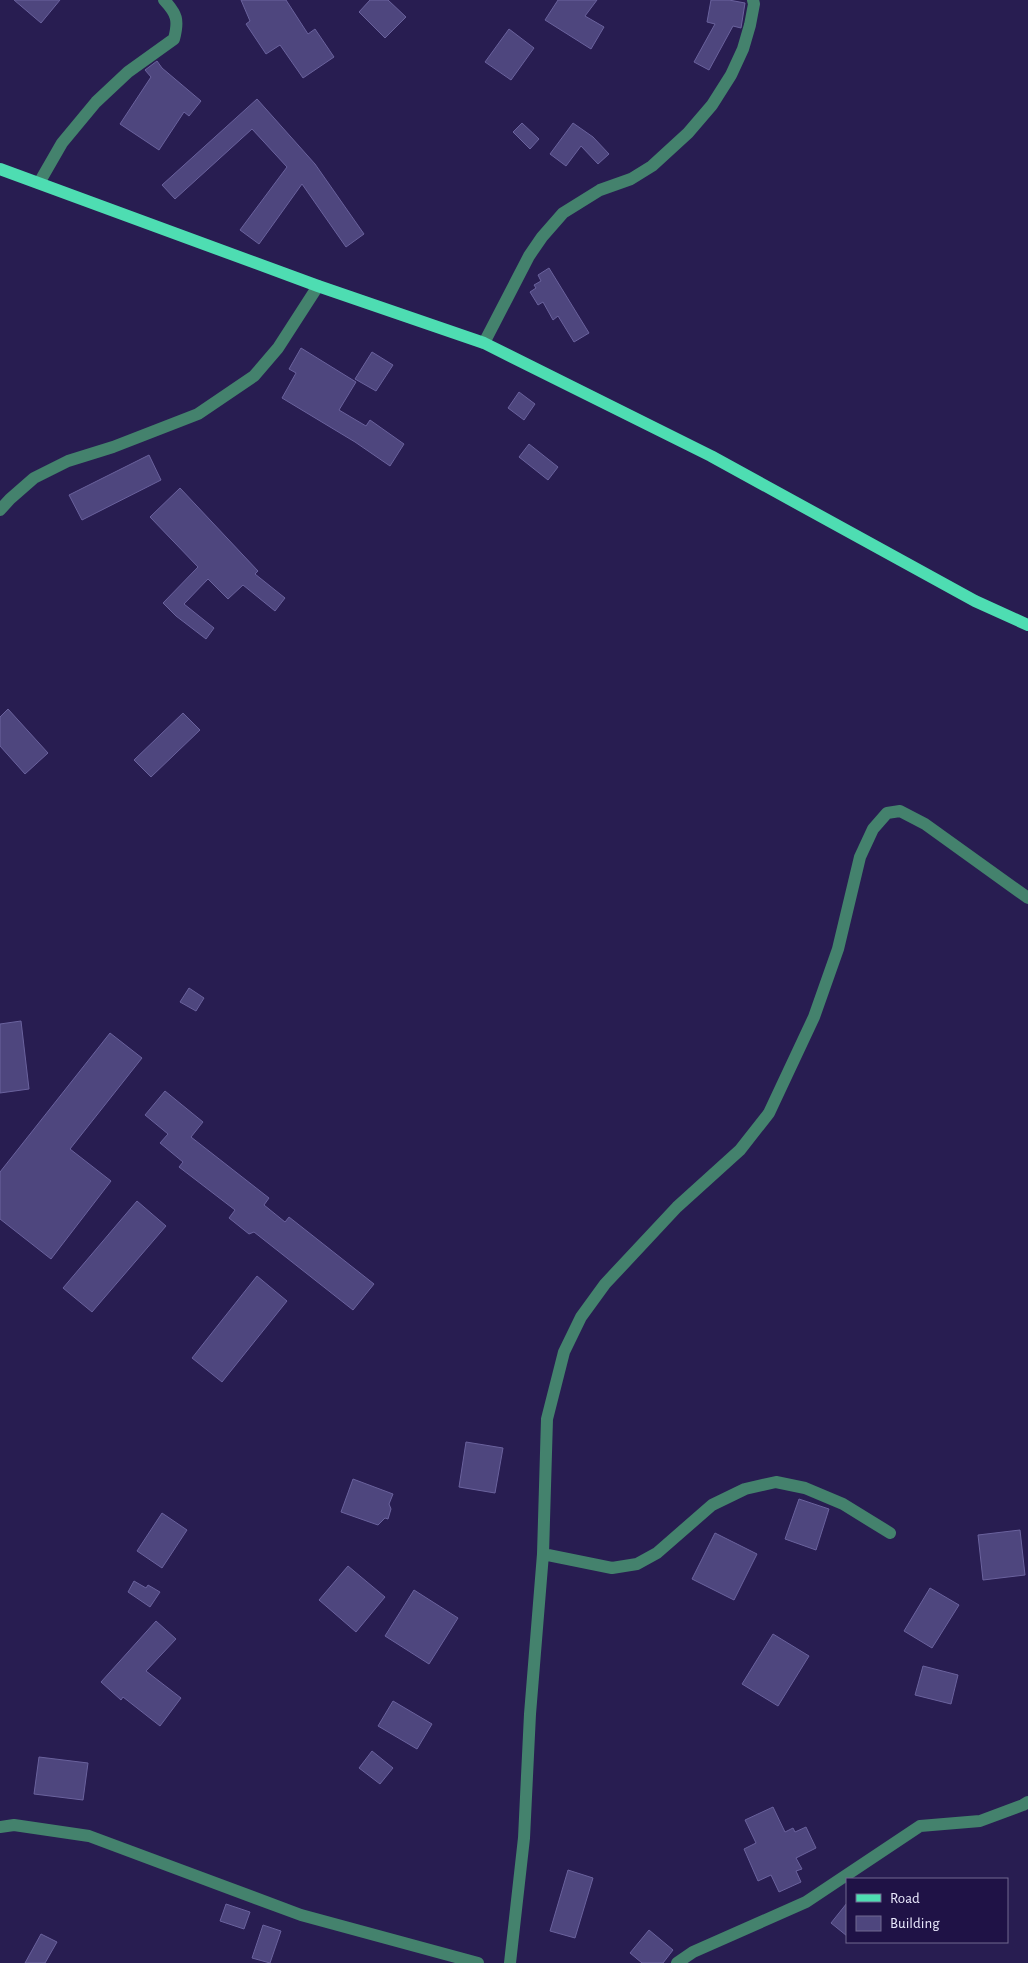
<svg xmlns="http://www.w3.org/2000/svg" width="1028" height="1963" font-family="'Alegreya Sans',sans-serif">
  <rect width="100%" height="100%" fill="#281d51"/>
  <path fill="#4e467e" stroke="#6a629d" d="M14,0H60L41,23Z
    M241,0H286L308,34L315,29L334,57L303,78L280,45L266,54L246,24L250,21Z
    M370,0H388L406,17L385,38L359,12Z
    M558,0H597L585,16L604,27L591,49L545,20Z
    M711,0H729L745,3L741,28L733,26L709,70L694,62L715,24L707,22Z
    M509,29L534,48L511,80L485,62Z
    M157,61L162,68L201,101L189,116L184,112L159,150L120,124L151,77L145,70Z
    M257,99L315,164L364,234L346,247L302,184L259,244L240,230L287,167L252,129L175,199L162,185Z
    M522,123L539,139L530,149L513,132Z
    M573,123L593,137L609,154L598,164L581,146L566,166L550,154Z
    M549,268L589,333L574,342L558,316L553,320L543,302L538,305L530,292L536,288L534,285L541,281L538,275Z
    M301,348L356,382L339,410L366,426L370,420L404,444L390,466L355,442L282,398L296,373L289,369Z
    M372,352L393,365L376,391L355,379Z
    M519,392L535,404L524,420L508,408Z
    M529,444L558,467L548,480L519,457Z
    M149,455L161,480L82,520L69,495Z
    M180,488L258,571L255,574L285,598L275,611L243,585L228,599L208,579L184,604L214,628L206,639L176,616L163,603L198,567L150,517Z
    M8,709L48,753L25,774L0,746V717Z
    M183,713L200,730L151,777L134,760Z
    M189,988L204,998L196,1011L180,1002Z
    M21,1021L29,1089L0,1093V1024Z
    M110,1033L142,1058L70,1149L111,1181L51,1259L0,1219V1172Z
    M165,1091L203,1122L191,1137L269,1198L264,1205L285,1222L289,1217L374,1284L353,1310L254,1232L249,1234L229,1218L235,1210L179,1167L183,1162L160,1143L168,1134L145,1115Z
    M137,1201L166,1226L92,1312L63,1288Z
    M257,1276L287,1301L222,1382L192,1358Z
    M466,1442L503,1448L495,1493L459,1487Z
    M353,1479L393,1494L389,1504L391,1509L388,1519L385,1518L378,1525L341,1512Z
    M799,1499L829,1509L816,1550L785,1539Z
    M162,1513L187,1530L162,1568L137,1551Z
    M1020,1530L1025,1575L983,1580L978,1535Z
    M715,1533L757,1554L734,1600L692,1579Z
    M348,1566L385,1597L356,1632L319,1600Z
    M134,1581L146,1588L148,1585L160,1592L150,1607L128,1592Z
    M930,1588L959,1605L932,1648L904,1631Z
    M414,1590L458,1618L429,1664L385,1636Z
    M156,1621L176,1639L146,1671L181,1698L160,1726L123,1697L121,1700L101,1682Z
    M773,1634L809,1656L778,1706L742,1684Z
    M923,1666L958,1675L951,1704L915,1695Z
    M393,1701L432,1724L417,1749L378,1726Z
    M372,1751L393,1768L380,1784L359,1768Z
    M39,1757L88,1763L83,1800L34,1794Z
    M773,1807L785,1832L793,1828L795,1832L806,1827L816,1848L796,1858L802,1869L796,1871L801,1882L779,1892L771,1875L758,1881L744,1849L756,1843L745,1820Z
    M568,1870L593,1878L575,1938L550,1931Z
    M847,1903V1936L831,1923Z
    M226,1904L250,1912L244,1929L220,1921Z
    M263,1925L281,1931L270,1963L252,1958Z
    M649,1930L673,1950L663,1963H642L630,1953Z
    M41,1934L57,1942L45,1963H25Z"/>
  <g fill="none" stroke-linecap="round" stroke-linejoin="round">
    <path stroke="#44826d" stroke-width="12" d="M39,183L62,143L96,102L128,72L174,39C179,20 177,14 164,0
      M484,343L529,256L542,237L563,213L600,190L631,179L652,166L688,133L712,105L731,75L743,49L750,25L754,4L753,0
      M0,510L10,499L34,478L68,461L113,447L198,414L254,376L278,348L318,286
      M543,1554L612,1568L637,1564L657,1553L712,1505L745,1489L776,1482L805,1488L843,1504L890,1533
      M0,1827L14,1825L89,1836L301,1915L478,1963
      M510,1963L524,1838L530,1714L543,1554L547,1419L564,1352L581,1317L605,1284L677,1207L740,1150L769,1113L814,1017L838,949L860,857L873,829L887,813L900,811L925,824L1028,898
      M677,1963L693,1952L806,1902L920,1826L980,1821L1023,1805L1028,1802"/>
    <path stroke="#4eddb2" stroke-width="12" d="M0,169L318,286L484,343L711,456L975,601L1028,625"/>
  </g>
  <rect x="846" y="1878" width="162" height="65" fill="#1f1246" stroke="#70688f"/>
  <rect x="856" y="1894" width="25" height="8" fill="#4eddb2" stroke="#70688f"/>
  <text x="890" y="1903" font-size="15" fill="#e9e8fc">Road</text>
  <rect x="856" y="1916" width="25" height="15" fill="#4e467e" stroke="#70688f"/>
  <text x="890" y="1928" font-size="15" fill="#e9e8fc">Building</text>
</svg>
